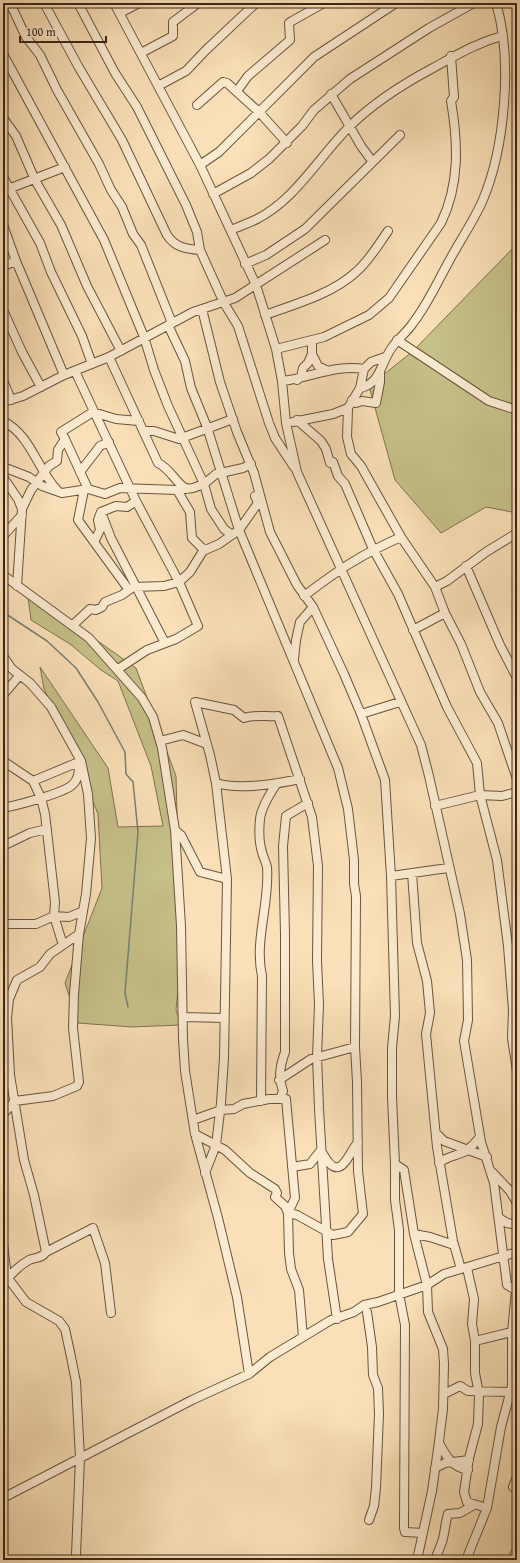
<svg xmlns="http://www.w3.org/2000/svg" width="520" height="1563" font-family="'Gentium Book Plus',serif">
  <rect width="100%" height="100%" fill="#fae0b8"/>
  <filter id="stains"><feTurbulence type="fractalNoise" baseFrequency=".005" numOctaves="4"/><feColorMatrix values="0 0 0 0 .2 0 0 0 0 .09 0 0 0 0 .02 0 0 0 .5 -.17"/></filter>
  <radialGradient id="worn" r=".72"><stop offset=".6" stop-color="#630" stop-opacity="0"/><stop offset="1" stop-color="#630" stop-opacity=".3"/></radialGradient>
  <path fill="#c6c089" stroke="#80724f" d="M517,244V513L486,507L441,533L395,480L369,386L412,352Z
    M28,597L92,637L136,668L176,776L181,958L176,1010L181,1025L132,1027L78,1023L65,983L102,888L98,814L66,735L44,689L40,667L108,768L118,827L163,826L151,766L118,681L101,670L70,644L31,620Z"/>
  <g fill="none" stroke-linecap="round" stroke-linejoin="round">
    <path stroke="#768073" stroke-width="1.5" d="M3,612L47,641L76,668L98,702L125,752L126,774L133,782L138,832L125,993L128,1007"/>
    <defs>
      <path id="minor" d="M10,3L26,37L40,55L57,90L99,164L111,190L122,207L133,234L141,245L172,323
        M44,3L78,66L122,140L167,235C175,247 185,249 200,250
        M78,3L115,73L137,107L186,205L197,232L200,250L224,303L238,326L269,423L275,438L294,467
        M114,3L200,165L256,285L276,349L282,381L286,423L297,472L421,745L429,776L460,914L467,960L468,1020L464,1041L481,1142L494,1183L506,1277L507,1285L516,1290L512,1332V1386L501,1427L487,1508L466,1560
        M120,13L139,3
        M141,53L173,36V22L198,3
        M3,54L104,240L144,337L154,370L168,406L204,484L211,509L224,529L232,535
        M158,86L186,71L206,50L256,3
        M237,91L248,76L290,40L289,23L292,21L324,3
        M331,94L361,146L372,161
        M197,105L223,82L227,83L260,113L287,143
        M3,118L16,136L35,180L61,225L87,286L121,351
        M200,165L219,152L314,57L396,3
        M3,177L40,243L51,272L82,336L92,364
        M3,191L65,167
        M213,194L251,173L269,159L302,126L314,110L350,79L429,28L474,3
        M3,225L16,261L64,375
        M231,230C240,226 249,223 257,219C295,200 319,157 349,127C373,103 403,84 433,68C457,55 476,43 502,36
        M245,264L266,255L305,229L400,135
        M3,266L16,261
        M202,309L220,382L237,432L254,473L270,532L297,585L313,607L344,674L361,714L385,780L391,876L395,1016L392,1048V1097L395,1164V1200L399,1230V1294L405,1325L404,1528L405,1532L423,1533
        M3,310L22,352L41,387
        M265,315C296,304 332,294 356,272C369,261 378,245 388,231
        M168,325L185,361L191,388L207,427L239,530L338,768L348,809L354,860V884L356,896L355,1047L357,1082L358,1171L363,1214L348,1232L333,1235L297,1215L288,1213
        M397,340L489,401L517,410
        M276,349L324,337L369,315L389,298L441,223C460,184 458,142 451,101L454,97L451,56
        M312,354L318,366L328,371
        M109,357L158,463C171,469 177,485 187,489
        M385,357L371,362L364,369L360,388L348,408L347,437L351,454L361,466L401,537L435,587L445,613L461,644L480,692L498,723L517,779
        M75,371L136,501L179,582L198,626L176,639L147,650L118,669
        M3,380L11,400
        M297,380L301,377L303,368L308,363L312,354V340
        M282,381C310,378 336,364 364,369
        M360,388C381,384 381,361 393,346C399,338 408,331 413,323C427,305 437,283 448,263C459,242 472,224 482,202C505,149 513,59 496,3
        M352,400L356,403L362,401L376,403L380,382V372
        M3,402L23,396L64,375L109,357L193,312L235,298L325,240
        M297,420L321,441L326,449L330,463L333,462L338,476L345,484L373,549L398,594L447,707L477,763L480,795L497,860L508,946L513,1010L512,1038L517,1071
        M3,421C31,435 37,469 57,490
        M293,422L333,414L348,408
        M145,431H154L179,439L233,419
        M65,439L88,489
        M3,467L29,477L42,486L62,493L88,489L105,494L120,488L177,490L193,488L204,484L216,474L243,468L251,464
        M80,472L100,446L109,442
        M3,477L18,499L22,509
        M84,490L78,520L129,590
        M177,490L190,512L192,538L202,548L206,549
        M101,512L111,538L165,643
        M3,536L22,515
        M94,542L100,530L98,520L101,512L116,506L127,507L136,501
        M466,566L500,645L517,678
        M3,575L89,638L142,698L153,717L162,748L175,830L181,926L183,1039L185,1071L195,1134L218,1218L237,1297L249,1374
        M17,586L22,509L31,490L49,466L57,461L58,450L65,439L61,432L93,412L116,419L139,421
        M435,587L447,581L486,552L517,533
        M304,596C338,570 362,554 401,537
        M73,625L90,609L96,610L102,607L105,602L122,595L133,587L164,586L179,582L190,572L203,551L219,544L239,530L258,503L255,496
        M413,630L445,613
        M3,656L12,669L30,683L51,707L81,761L88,794L91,838L86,894L79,934L74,994L73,1028L79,1082L77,1086L53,1096L15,1101L3,1114
        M294,659L296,640L300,622L313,607
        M3,695L20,675
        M361,714L400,702
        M160,741L183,735L207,744
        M3,761L33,781L41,798L45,814L48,840L55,902L54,916L63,945
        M33,781L81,761
        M216,783C238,790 277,784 300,779
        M435,806L480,795L502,796L517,792
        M3,808C18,805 60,794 71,786C78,781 80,771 78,764
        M175,830L181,835L200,872L227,879
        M3,846L30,833L47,829
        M412,873L417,943L427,981L430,1013L426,1034L437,1147L453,1241L461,1269
        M391,876L448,868
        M3,924H36L54,916L69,917L81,912
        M183,1017L224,1018
        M279,1080L311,1059L355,1047
        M280,1099L283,1091C278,1077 280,1066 285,1052V934L283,846L286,816L308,803
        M261,1101L262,976C254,941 270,903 267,867C266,862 263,857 262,852C259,842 259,829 260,819C261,809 271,792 277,783
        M193,1120L221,1110L234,1109L243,1104L269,1099H286L295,1198L288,1213
        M436,1133L444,1141L487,1157
        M195,1134L225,1150L250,1173L275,1189L277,1193L275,1197L285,1206L288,1213L289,1253L291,1269L299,1290L303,1337
        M323,1154C340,1184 347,1156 358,1142
        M439,1163C447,1156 457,1156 466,1151C471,1147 476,1142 480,1137
        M395,1164L404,1170L414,1234L427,1285L428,1312L443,1349L444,1364L443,1409L438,1449L432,1491L417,1560
        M292,1167L310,1164L321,1150
        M492,1172L510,1191L517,1203
        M205,1173L216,1145L221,1103L224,1058L227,879L216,783L210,755L195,702L234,710L244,718C256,714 265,717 278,716L312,817L318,866L317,961L319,1005L317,1056L319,1109L328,1259L337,1319
        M499,1218L507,1223L517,1225
        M3,1226V1233
        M414,1234L430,1237L454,1245
        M3,1244L7,1277L26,1302L59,1321L65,1329L70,1352L76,1382L80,1458L76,1555
        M46,1252L34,1195L24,1160L10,1075L7,1018L9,999L17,980L40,967L50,954L79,934
        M467,1268L474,1299L472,1324L475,1341V1373L479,1394L478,1424L469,1458L464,1492L467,1502L487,1508
        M3,1285C8,1276 20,1265 29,1260C36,1257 41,1259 46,1252L93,1228L105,1263L111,1313
        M367,1312L372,1347L373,1375L378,1388L379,1414L376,1488L374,1506L369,1520
        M475,1341L512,1332
        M444,1394L460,1386L468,1391L511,1392
        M439,1443C446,1456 452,1467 468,1470
        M435,1468L445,1463L469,1460
        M517,1476L513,1487L517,1490
        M3,1498L192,1400L249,1374L270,1357L331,1320L354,1312L364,1305L378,1302L427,1285L444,1274L517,1252
        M435,1560C437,1554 440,1548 442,1542C445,1533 445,1523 448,1514L460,1513L474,1505
        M512,1560L517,1549"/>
    </defs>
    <use href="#minor" stroke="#6a543e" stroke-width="10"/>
    <use href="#minor" stroke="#fcebd1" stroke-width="8"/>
  </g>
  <rect width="520" height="1563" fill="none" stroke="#fae0b8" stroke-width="16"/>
  <rect x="4" y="4" width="512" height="1555" fill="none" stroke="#3a2515" stroke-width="2"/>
  <rect x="8" y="8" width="504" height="1547" fill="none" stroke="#3a2515"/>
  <path d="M20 36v6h86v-6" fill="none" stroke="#3a2515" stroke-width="2"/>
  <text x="26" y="36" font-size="12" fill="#3a2515" stroke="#fcebd1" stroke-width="3" paint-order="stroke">100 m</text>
  <rect width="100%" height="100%" filter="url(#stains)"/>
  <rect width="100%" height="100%" fill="url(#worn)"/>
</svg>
